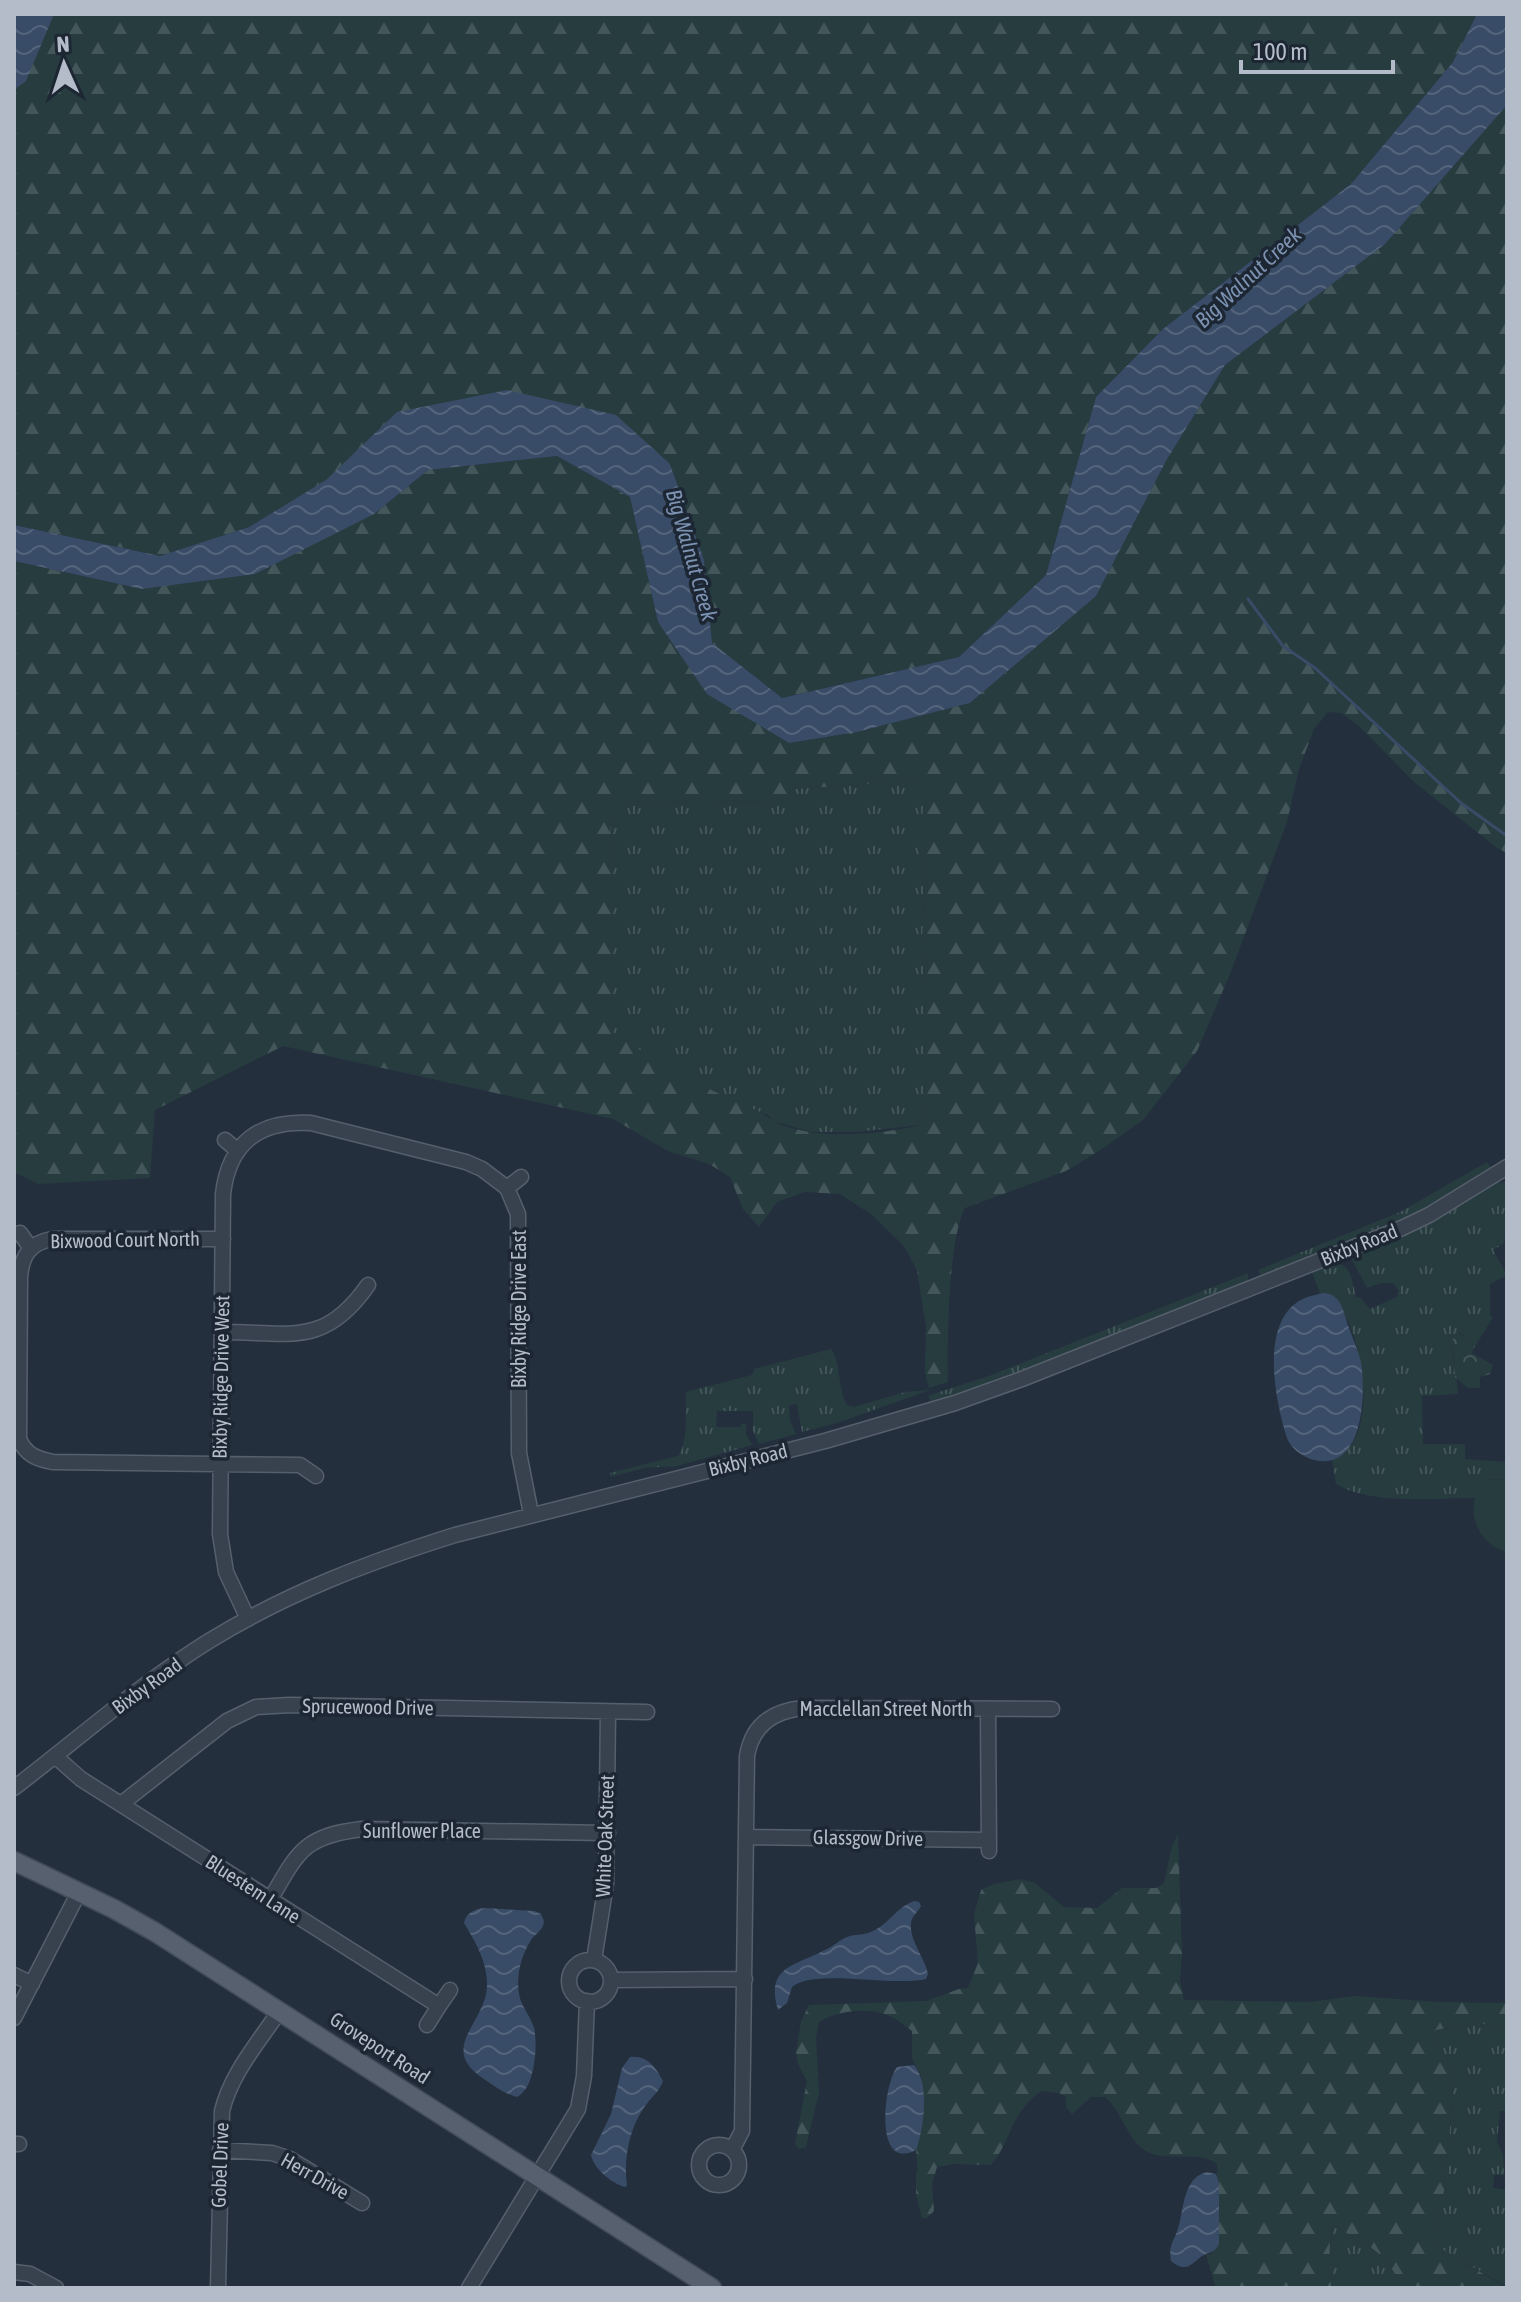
<svg xmlns="http://www.w3.org/2000/svg" width="1521" height="2302" font-family="'Asap Condensed',sans-serif">
  <defs>
    <pattern id="grass-tufts" width="24" height="20" patternUnits="userSpaceOnUse" patternTransform="scale(2)"><rect width="24" height="20" fill="#263c3f"/><path d="M3 7l-1-3M5 7V3M7 7l1-3M15 17l-1-3M17 17v-4M19 17l1-3" fill="none" stroke="#435659"/></pattern>
    <pattern id="forest-firs" width="22" height="20" patternUnits="userSpaceOnUse" patternTransform="scale(2)"><rect width="22" height="20" fill="#263c3f"/><path d="M5 1l3.5 6h-7zM16 11l3.5 6h-7z" fill="#435659"/></pattern>
    <pattern id="park-crowns" width="20" height="18" patternUnits="userSpaceOnUse" patternTransform="scale(2)"><rect width="20" height="18" fill="#263c3f"/><path d="M2 6a3 3 0 1 1 6 0M12 15a3 3 0 1 1 6 0" fill="none" stroke="#435659"/></pattern>
    <pattern id="water-waves" width="16" height="10" patternUnits="userSpaceOnUse" patternTransform="scale(2)"><rect width="16" height="10" fill="#394c67"/><path d="M0 5q4-4 8 0t8 0" fill="none" stroke="#53647b"/></pattern>
  </defs>
  <rect width="100%" height="100%" fill="#242f3e"/>
  <path fill="url(#grass-tufts)" d="M888,781L922,782L925,791L920,854L924,892L922,952L925,983V1102L920,1125L857,1132H811L773,1121L768,1115L735,1103L656,1062L612,1032L610,802L788,800L789,789L861,785Z
    M1487,1162L1492,1170L1455,1193L1389,1227L1262,1277L1258,1270L1400,1212Z
    M1498,1180L1501,1184L1507,1180V1231L1503,1244L1493,1250L1507,1275L1490,1284V1315L1493,1317L1474,1348L1468,1337L1460,1333L1450,1346C1455,1359 1457,1380 1458,1394L1422,1396L1423,1444H1465V1459L1507,1462V1480L1485,1479L1475,1498C1435,1498 1370,1505 1336,1484L1332,1460C1380,1442 1364,1346 1343,1312C1339,1305 1332,1299 1327,1293H1320L1311,1270C1347,1258 1349,1263 1356,1298L1360,1297L1370,1309L1397,1297L1399,1291L1393,1283H1381L1367,1288L1352,1260L1355,1254Z
    M1248,1273V1281L1245,1284L1017,1374L932,1404L928,1396L936,1393L989,1376Z
    M831,1349C842,1365 837,1388 847,1405L854,1407L905,1392L930,1390L837,1423L802,1432L797,1404L789,1405L790,1420L796,1434L759,1444L753,1431V1411H717L716,1427H741V1424H746V1434L752,1445L677,1466L644,1468L610,1477V1473L678,1456C688,1444 686,1408 686,1392L752,1375L754,1369Z
    M1471,2023L1507,2026V2111H1500L1497,2141L1503,2155L1504,2175H1494L1493,2188L1507,2190V2287L1442,2249L1431,2235L1445,2188L1454,2076C1450,2061 1438,2050 1433,2034L1436,2030Z
    M1334,2227C1369,2244 1385,2252 1403,2288H1331C1332,2269 1326,2243 1334,2227Z"/>
  <path fill="url(#forest-firs)" fill-rule="evenodd" d="M14,14H1477L1453,62L1351,184L1163,329L1096,397L1046,575L959,657L782,698L712,643L704,560L670,464L397,412L327,480L249,527L160,556L14,525Z
    M1507,105V853L1497,848L1414,782L1359,726L1341,713L1328,712L1314,729L1299,769L1287,822L1230,974L1197,1051L1143,1120L1099,1151L1066,1171L965,1208C948,1240 947,1343 948,1382L929,1388L925,1372L926,1327L917,1270L904,1246L871,1214L840,1194L805,1192L777,1202L759,1227L743,1209L730,1177L709,1164L668,1151L613,1119L283,1046L155,1110L150,1178L38,1184L14,1172V561L142,589L374,514L428,470L557,456L630,497L658,622L789,743L857,732L970,703L1096,596L1166,461L1225,365L1385,244ZM888,781L922,782L924,791L920,854L924,892L922,952L925,983V1102L920,1125C890,1133 840,1137 810,1132C799,1130 783,1127 774,1121C767,1117 761,1112 753,1109C704,1088 657,1063 613,1032L610,802L789,800V789L861,785Z
    M1178,1834L1182,1954L1180,1980L1184,2000L1309,2002L1356,1996L1438,2002L1507,2003V2026L1471,2023L1436,2030L1433,2034C1438,2050 1450,2061 1454,2076L1445,2188L1431,2235L1442,2249L1507,2288H1403C1385,2252 1369,2244 1334,2227C1326,2242 1332,2270 1331,2288H1216L1206,2255L1211,2254L1219,2244L1217,2164C1197,2148 1165,2165 1143,2149C1127,2137 1122,2112 1105,2097H1091L1072,2114L1066,2107V2097L1059,2093L1041,2091C1008,2116 1014,2137 991,2165L954,2164L937,2167L932,2184L934,2211L927,2218H922L916,2194V2172L918,2171L916,2150L923,2092L921,2075L912,2059V2031C905,2026 898,2020 890,2016C870,2007 837,2010 819,2022L816,2037L819,2092L806,2147L799,2149L795,2144L807,2081L798,2064L796,2052L801,2022L809,2005L926,2001L959,1989L968,1988L978,1963L974,1914L981,1890L994,1884L1021,1879L1035,1883L1064,1907L1097,1908L1122,1888H1156L1164,1883L1172,1846Z"/>
  <path fill="url(#park-crowns)" d="M1456,1333L1468,1337L1474,1348L1472,1353L1493,1365L1490,1374L1480,1377V1388H1468L1455,1377L1454,1356L1450,1346Z"/>
  <path fill="#263c3f" d="M1485,1479L1507,1480V1552C1474,1543 1463,1505 1485,1479Z"/>
  <path fill="url(#water-waves)" d="M14,14H54L26,81L14,90Z
    M1477,14H1507V105L1385,244L1225,365L1166,461L1096,596L970,703L857,732L789,743L707,694L658,622L630,497L557,456L428,470L374,514L255,574L142,589L14,561V525L160,556L249,527L326,480L397,412L507,390L616,415L670,464L704,560L712,643L782,698L959,657L1046,575L1096,397L1163,329L1351,184L1453,62Z
    M1322,1293C1342,1293 1343,1312 1349,1328C1353,1339 1358,1350 1361,1362C1366,1393 1364,1472 1314,1460C1303,1457 1291,1449 1287,1438C1275,1401 1258,1318 1305,1298C1309,1296 1317,1295 1322,1293Z
    M914,1901L919,1902L921,1906C918,1912 911,1917 911,1923C909,1940 925,1958 928,1974L926,1979C894,1987 813,1968 792,1987L787,2003L778,2010C765,1967 794,1966 823,1951C833,1947 840,1939 850,1936C859,1934 867,1935 875,1930C890,1922 897,1907 914,1901Z
    M485,1908L535,1911L541,1914C543,1919 545,1920 543,1926C541,1931 534,1935 531,1940C521,1956 516,1975 519,1994C521,2007 531,2016 534,2028C538,2045 535,2089 517,2097C505,2094 494,2086 484,2079C437,2048 485,2024 487,1987C488,1963 476,1943 464,1923C466,1913 474,1909 485,1908Z
    M630,2057C648,2055 656,2068 663,2081C659,2091 655,2094 649,2101C630,2123 623,2158 627,2185L625,2187C611,2183 594,2169 591,2155L611,2114L622,2068Z
    M914,2065C930,2083 924,2128 916,2150C874,2172 883,2086 897,2067Z
    M1207,2172L1216,2174L1219,2183V2244C1214,2253 1211,2251 1202,2256C1190,2265 1186,2273 1171,2261C1168,2242 1175,2242 1179,2225C1184,2207 1184,2177 1207,2172Z"/>
  <g fill="none" stroke-linecap="round" stroke-linejoin="round">
    <path stroke="#394c67" stroke-width="3" d="M1248,599L1283,646L1315,668L1461,803L1507,836"/>
    <defs>
      <path id="minor" d="M225,1140L238,1151
        M507,1188L521,1177
        M20,1233L30,1247
        M223,1239H52C30,1243 22,1255 20,1277L19,1439C26,1455 37,1459 53,1462L300,1465L316,1476
        M222,1332C290,1332 324,1348 368,1285
        M248,1619L226,1572L220,1534L223,1194C229,1142 260,1120 311,1123L466,1162L482,1169L507,1188L518,1214L519,1453L531,1514
        M988,1710L989,1851
        M55,1756L81,1779L439,2006L450,1990
        M14,1788C78,1739 140,1684 209,1641C287,1593 369,1562 455,1535L825,1441L955,1403L1022,1379L1402,1228L1429,1215L1507,1167
        M121,1804L227,1721L256,1707L290,1705L647,1712
        M746,1837L989,1840
        M270,1900C298,1852 303,1836 362,1829L608,1833
        M594,1960L606,1884L608,1712
        M569 1981a21 21 0 1 1 42 0a21 21 0 1 1-42 0Z
        M14,1975L32,1984
        M611,1980L745,1979
        M14,2018L79,1892
        M427,2025L439,2006
        M14,2144H19
        M699 2165a20 20 0 1 1 40 0a20 20 0 1 1-40 0Z
        M220,2150L272,2153L290,2159L362,2203
        M732,2150L742,2131L747,1756C752,1725 773,1711 803,1708L1052,1709
        M14,2272L30,2274L56,2288
        M218,2288L222,2111C231,2073 259,2042 280,2010
        M469,2288L578,2109L584,2076L587,2001"/>
      <path id="major" d="M14,1861L114,1909L155,1932L712,2288"/>
    </defs>
    <use href="#minor" stroke="#565f6c" stroke-width="17"/>
    <use href="#major" stroke="#414a57" stroke-width="21"/>
    <use href="#minor" stroke="#38414e" stroke-width="14"/>
    <use href="#major" stroke="#56606e" stroke-width="18"/>
  </g>
  <g text-anchor="middle" stroke-width="7" stroke-linejoin="round" paint-order="stroke">
    <g font-size="20" fill="#b4bcc9" stroke="#1d2633">
      <text transform="translate(125 1240) rotate(-1)" y="7">Bixwood Court North</text>
      <text transform="translate(1359 1245) rotate(-22)" y="7">Bixby Road</text>
      <text transform="translate(519 1309) rotate(-90)" y="7">Bixby Ridge Drive East</text>
      <text transform="translate(221 1377) rotate(-89)" y="7">Bixby Ridge Drive West</text>
      <text transform="translate(748 1460) rotate(-14)" y="7">Bixby Road</text>
      <text transform="translate(147 1686) rotate(-36)" y="7">Bixby Road</text>
      <text transform="translate(368 1707) rotate(1)" y="7">Sprucewood Drive</text>
      <text x="886" y="1716">Macclellan Street North</text>
      <text x="422" y="1838">Sunflower Place</text>
      <text transform="translate(605 1836) rotate(-88)" y="7">White Oak Street</text>
      <text transform="translate(868 1838) rotate(1)" y="7">Glassgow Drive</text>
      <text transform="translate(253 1889) rotate(33)" y="7">Bluestem Lane</text>
      <text transform="translate(380 2048) rotate(33)" y="7">Groveport Road</text>
      <text transform="translate(220 2165) rotate(-88)" y="7">Gobel Drive</text>
      <text transform="translate(315 2176) rotate(29)" y="7">Herr Drive</text>
    </g>
    <g font-size="22" font-style="italic" fill="#7c92b1" stroke="#1d2633">
      <text transform="translate(1248 277) rotate(-43)" y="8">Big Walnut Creek</text>
      <text transform="translate(692 555) rotate(74)" y="8">Big Walnut Creek</text>
    </g>
  </g>
  <rect width="1521" height="2302" fill="none" stroke="#b4bcc9" stroke-width="32"/>
  <g transform="translate(64 64) rotate(357)" stroke="#1d2633" stroke-width="6" paint-order="stroke">
  <path d="M0-6L14 30L0 20L-14 30Z" fill="#b4bcc9"/>
  <text y="-12" font-size="22" font-weight="bold" text-anchor="middle" fill="#b4bcc9">N</text>
  </g>
  <path d="M1241 60v12h152v-12" fill="none" stroke="#b4bcc9" stroke-width="4"/>
  <text x="1253" y="60" font-size="24" fill="#b4bcc9" stroke="#1d2633" stroke-width="6" paint-order="stroke">100 m</text>
</svg>
